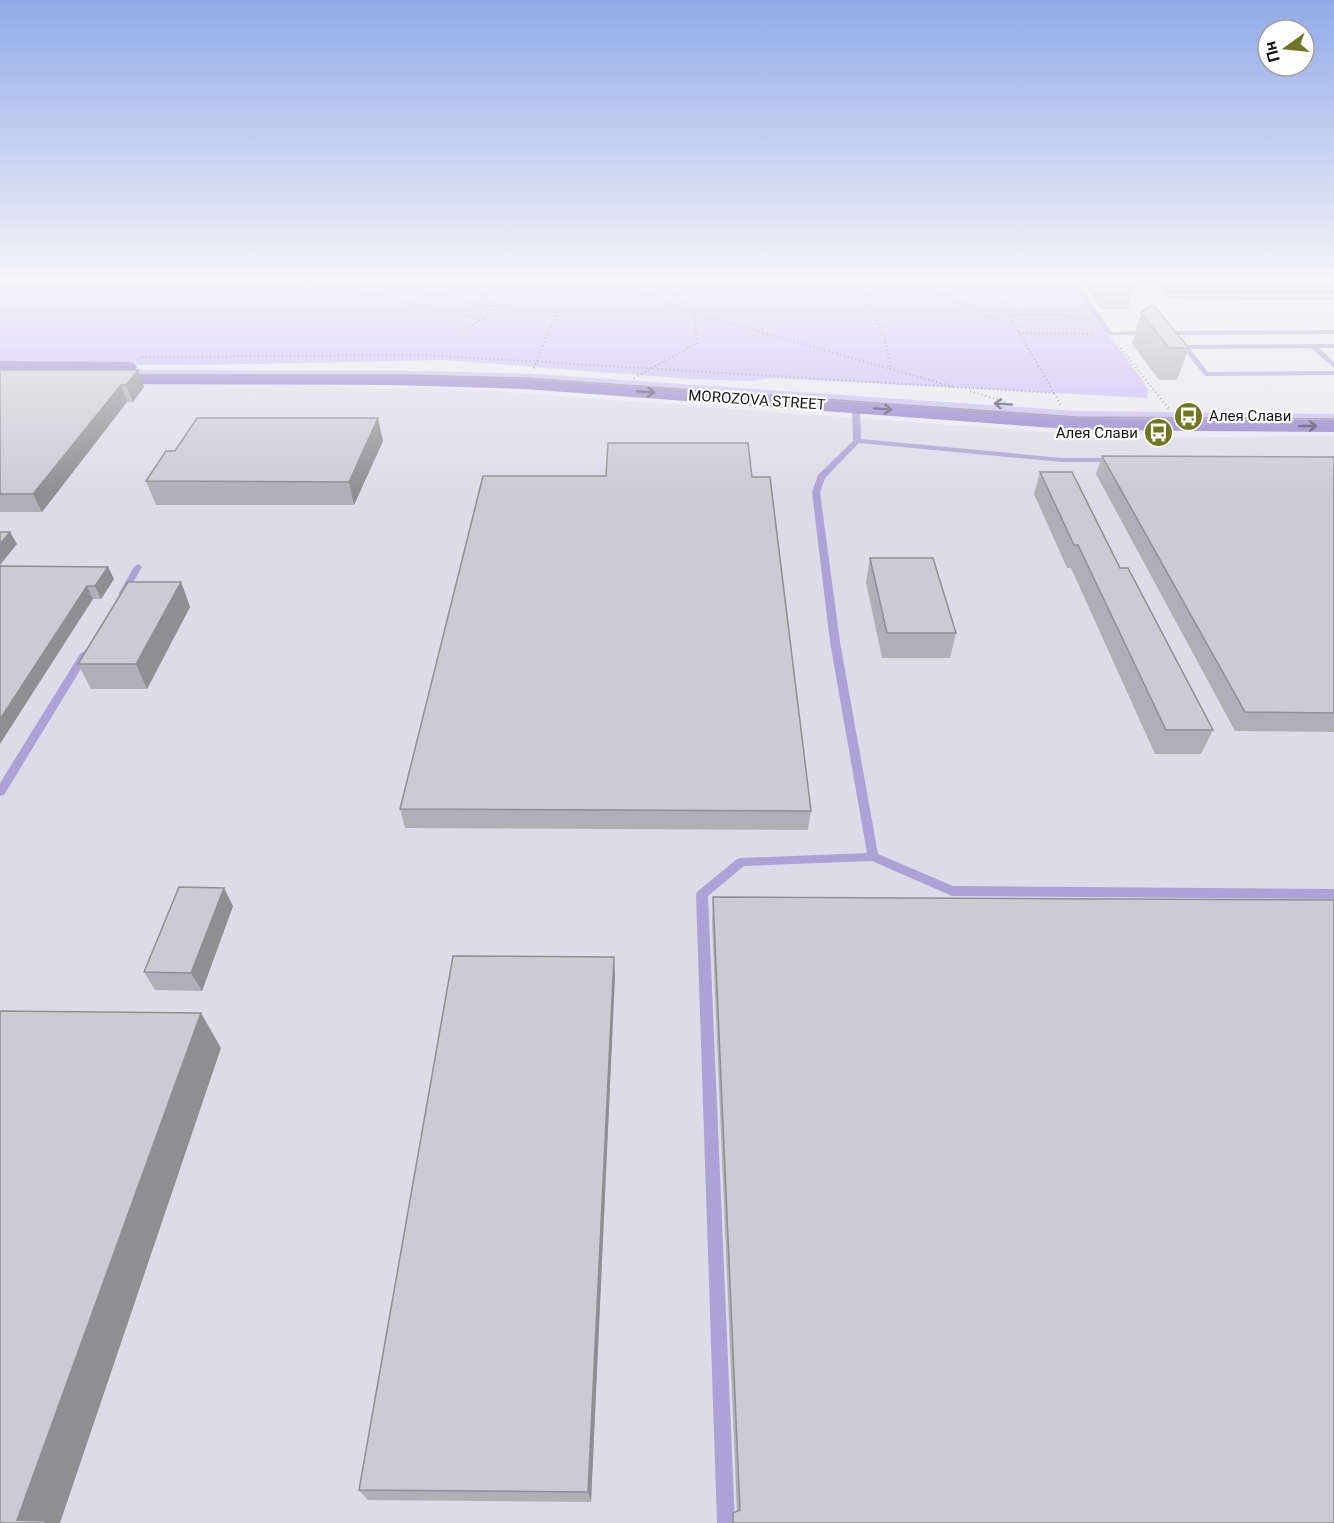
<svg xmlns="http://www.w3.org/2000/svg" width="1334" height="1523" font-family="Roboto,sans-serif">
  <rect width="100%" height="100%" fill="#eae8ef"/>
  <path fill="#dedbe9" d="M0,383H148L464,389L1128,438L1334,436V1523H0Z"/>
  <path fill="#c8baf8" d="M0,279H1068L1143,381L1148,390L1147,398L773,378L751,381L691,379L444,360L199,365L0,364Z
    M0,369L432,371L535,374L1078,411L1334,414V423H1133L531,382L0,377Z"/>
  <g fill="none" stroke-linecap="round" stroke-linejoin="round">
    <path stroke="#807f84" stroke-width="2" stroke-dasharray="1 3" stroke-linecap="butt" d="M299,279L484,319
      M364,279L492,306L557,312L533,370
      M604,279L694,313L954,387
      M860,279L885,340L891,368
      M912,279L959,303
      M988,279L1062,407
      M957,302L1007,315H1063L1086,320
      M966,306L983,315L1012,323
      M461,330L484,319L492,306L482,293L463,279
      M1019,333L1095,334
      M1118,345L1169,409
      M142,357L426,355L1054,393
      M634,378L697,343L694,313L657,279
      M970,391L1006,402"/>
    <path fill="#ada2d5" fill-rule="evenodd" d="M1068,279H1074L1112,332L1147,331L1150,333L1147,335H1108Z
      M1170,296H1334V300L1168,299V297Z
      M1334,330V334L1174,335L1171,333L1174,331Z
      M1180,339L1187,345L1334,344V348H1319L1334,362V368L1311,348L1190,349L1208,372L1334,371V375L1206,376L1204,375L1178,342L1177,341Z
      M856,405L860,407L861,439L1062,458H1115L1119,460L1115,462H1062L859,443L825,478L820,492L840,642L878,854L953,886L1334,889V899L952,896L872,861L744,866L708,896L735,1523H717L696,894L698,891L737,859L741,858L867,853L830,642L812,492L818,475L853,441L852,407Z
      M138,564L142,567L127,593L126,595H120L119,593L134,567Z
      M85,651L90,654L4,795L0,796V783L80,654Z"/>
    <path fill="#907dc9" fill-rule="evenodd" d="M0,361L128,362L134,363L137,367L134,371L128,372L0,371Z
      M106,375H391L524,379L1081,418L1334,420V432L1081,430L524,389L391,385L100,384L97,380L100,376Z"/>
    <path stroke="#8a898d" stroke-width="1.5" d="M123,375H401L524,378L1076,417L1334,419"/>
  </g>
  <path fill="#afafb5" d="M1081,279H1137L1128,309H1101Z
    M1153,279H1334V294H1166Z
    M1141,313L1189,348L1177,380H1159L1132,344Z
    M0,370L144,387L133,402H127L42,512H0Z
    M383,441L354,505H156L146,481Z
    M1102,456L1334,457V732L1235,731L1096,474Z
    M1040,472L1120,568L1213,730L1201,754H1155L1071,568H1067L1034,494Z
    M752,477L811,811L808,830L405,828L400,809Z
    M870,558L956,633L950,658H882L866,582Z
    M0,566L108,567L114,579L101,599H93Z
    M181,582L190,607L147,689H91L78,664Z
    M713,897L1334,1523H731L733,1513L737,1511L712,922Z
    M233,906L202,991L155,990L144,972Z
    M615,975L591,1502L368,1500L359,1490Z"/>
  <path fill="#8f8e93" d="M138,370L144,387L133,402L126,385Z
    M121,385L127,402L42,512L33,494Z
    M378,418L383,441L354,505L349,482Z
    M10,532L17,544L0,565V544Z
    M108,567L114,579L101,599L95,586Z
    M181,582L190,607L147,689L136,664Z
    M87,586L93,599L0,744V719Z
    M224,888L233,906L202,991L191,973Z
    M614,957L615,975L591,1502L588,1492Z
    M201,1013L221,1048L60,1523H23L17,1520Z"/>
  <path fill="#cccbd2" stroke="#8f8e93" stroke-width="1.5" d="M1150,306H1154L1189,348H1169L1141,313Z
    M0,370H138L126,385H121L33,494H0Z
    M197,418H378L349,482L146,481L166,451H175Z
    M608,443H748L752,477H770L811,811L400,809L483,476H606Z
    M1102,456L1334,457V713L1245,712Z
    M1040,472H1072L1120,568H1128L1213,730H1166L1078,545H1074Z
    M0,532H10L0,544Z
    M870,558H933L956,633H887Z
    M0,566L108,567L95,586H87L0,719Z
    M128,582H181L136,664H78Z
    M179,887L224,888L191,973L144,972Z
    M713,897L1334,900V1523H733V1513L740,1510Z
    M453,956L614,957L588,1492L359,1490Z
    M0,1011L201,1013L17,1520L46,1521L45,1523H0Z"/>
  <defs><path id="oneway-shaft" d="M-6 0H5M1.5-3L5.5 0L1.5 3" fill="none" stroke-width="1.6" stroke-linecap="round" stroke-linejoin="round" transform="scale(1.5)"/></defs>
  <g stroke="#463e5e">
    <use href="#oneway-shaft" transform="translate(646 392) rotate(4)"/>
    <use href="#oneway-shaft" transform="translate(1003 404) rotate(-176)"/>
    <use href="#oneway-shaft" transform="translate(883 409) rotate(4)"/>
    <use href="#oneway-shaft" transform="translate(1308 426)"/>
  </g>
  <linearGradient id="sky" x2="0" y2="1"><stop stop-color="#91aae7"/><stop offset="0.57" stop-color="#f6f5f8"/><stop offset="1" stop-color="#f6f5f8" stop-opacity="0"/></linearGradient>
  <rect width="1334" height="492" fill="url(#sky)"/>
  <defs>
    <symbol id="bus-disc" viewBox="-11 -11 22 22"><circle r="9.5" fill="#6f7720" stroke="#fff"/><path d="M-5-6H5V4H4V6H2V4H-2V6H-4V4H-5ZM-3.5-4V0h7V-4ZM-3.5 1.2v1.5H-2V1.2ZM2 1.2v1.5H3.5V1.2Z" fill="#fff"/></symbol>
  </defs>
  <g fill-rule="evenodd">
    <use href="#bus-disc" x="1172" y="400" width="33" height="33"/>
    <use href="#bus-disc" x="1142" y="416" width="33" height="33"/>
  </g>
  <g text-anchor="middle" stroke-width="4.5" stroke-linejoin="round" paint-order="stroke">
    <g font-size="15" fill="#141416" stroke="#fff">
      <text transform="translate(757 400) rotate(4)" y="5">MOROZOVA STREET</text>
    </g>
    <g font-size="15" fill="#141416" stroke="#fff" text-anchor="start">
      <text x="1209" y="421">Алея Слави</text>
      <text x="1138" y="438" text-anchor="end">Aлея Слави</text>
    </g>
  </g>
  <g transform="translate(1286 48) rotate(255)"><circle r="28" fill="#ffffff" stroke="#a1a1a2" stroke-width="1.5"/>
  <path d="M0-4.5L10 22L0 15L-10 22Z" fill="#6f7720"/>
  <text y="-9" font-size="16" font-weight="bold" text-anchor="middle" fill="#141416">Пн</text>
  </g>
</svg>
